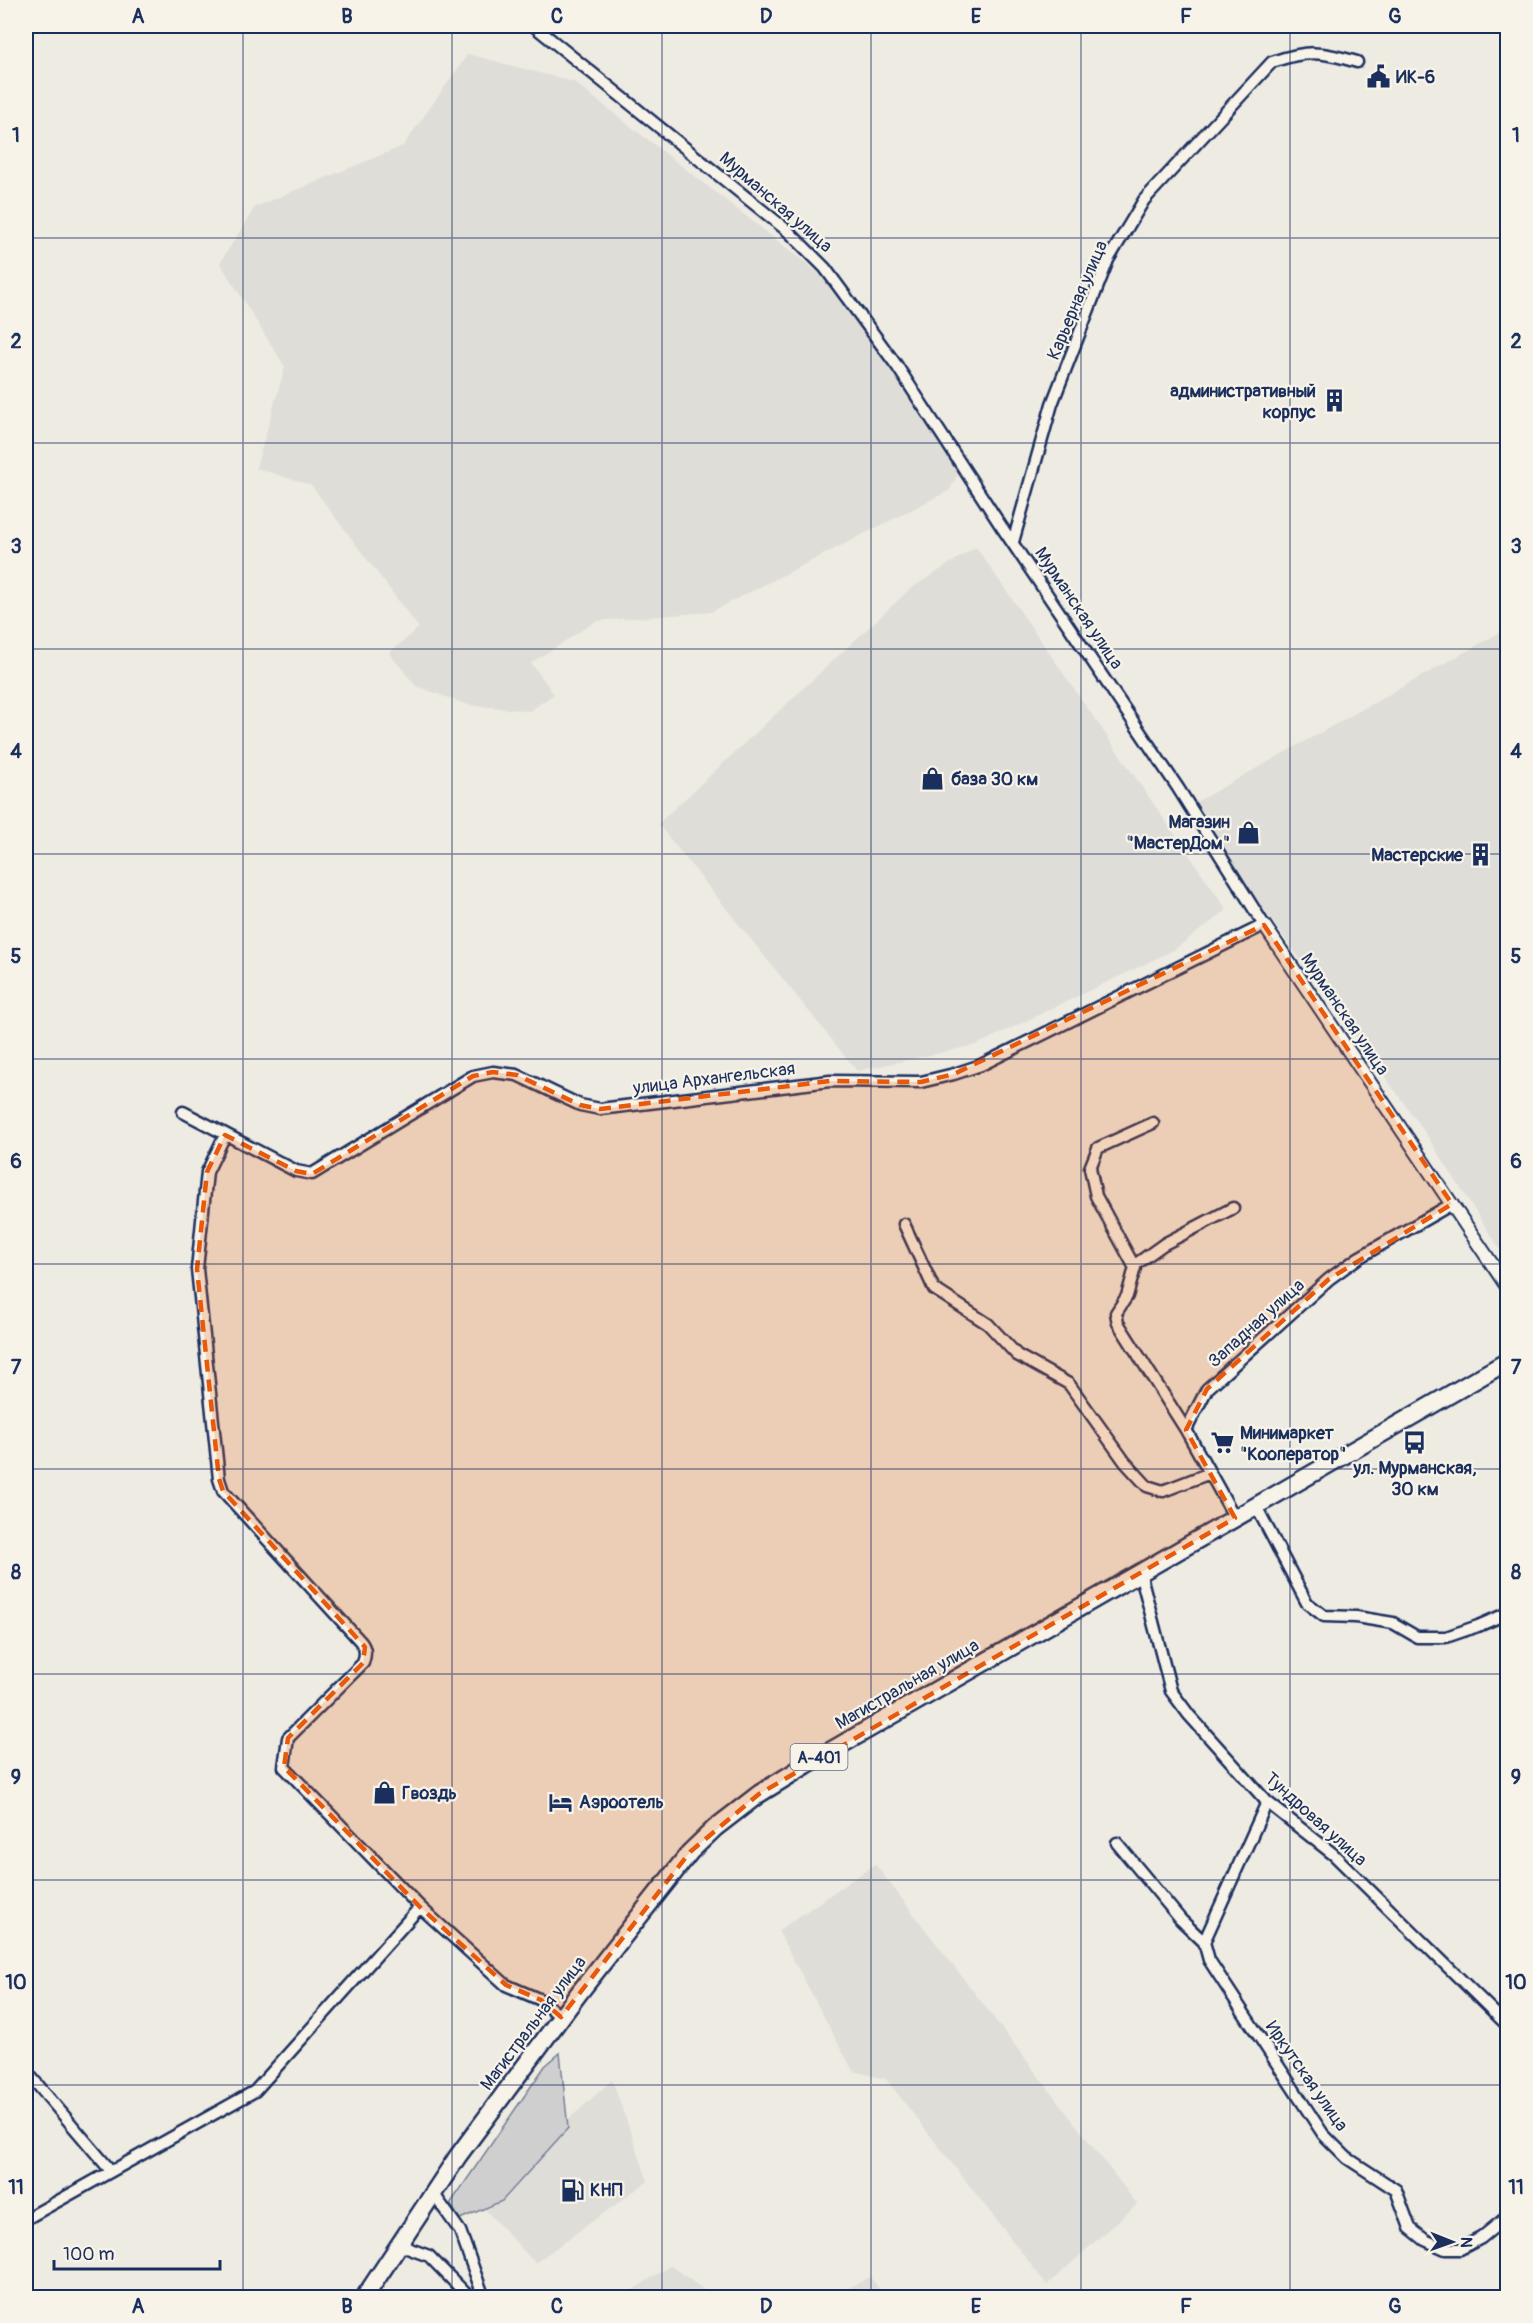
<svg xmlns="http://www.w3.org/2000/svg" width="1533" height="2323" font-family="Pangolin,sans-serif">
  <rect width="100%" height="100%" fill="#eeebe2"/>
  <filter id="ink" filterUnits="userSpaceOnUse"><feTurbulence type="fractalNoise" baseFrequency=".0167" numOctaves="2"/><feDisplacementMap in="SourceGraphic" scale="12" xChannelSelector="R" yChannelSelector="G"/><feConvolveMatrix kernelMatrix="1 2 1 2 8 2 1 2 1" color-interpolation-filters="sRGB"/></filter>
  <g filter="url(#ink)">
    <path fill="#deddd8" d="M468,54L574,82L820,274L850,307L900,377L955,465L957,476L950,490L711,612L596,621L531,663L554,694L530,711L468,705L416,686L389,653L419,628L311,485L256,468L285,367L220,263L255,207L403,146Z
      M976,547L1227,910L1174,950L976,1045L857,1071L658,824L910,589Z
      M1507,621V1260L1422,1128L1189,806L1499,633Z
      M875,1864L1137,2204L1047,2285L886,2079L853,2071L778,1931Z
      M612,2080L648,2181L535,2263L478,2202Z
      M671,2265L713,2297H622Z
      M870,2277L886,2297H831Z"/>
    <path fill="#cfcfcf" stroke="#757f96" stroke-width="1.5" d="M560,2053L568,2128L502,2201L460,2219L450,2204L545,2066Z"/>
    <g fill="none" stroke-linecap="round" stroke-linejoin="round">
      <defs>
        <path id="minor" d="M1013,542L1052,404L1108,260L1144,200L1272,62C1308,50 1320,51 1357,62
          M183,1112L296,1171L312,1174L473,1076L493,1072L517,1075L580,1105L600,1109L830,1081L921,1082L954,1074L981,1065L1264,925L1178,788L1001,526L897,366L825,268L789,232L534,26
          M225,1135L207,1172L197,1269L219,1479L223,1491L360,1641C366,1648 366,1654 363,1663L288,1738L284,1767L420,1907L506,1985L541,2000L561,2017
          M904,1224L934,1289L988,1324L1017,1355L1069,1384L1125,1462L1147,1486L1163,1491L1210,1473
          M1135,1268L1096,1196L1090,1168L1098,1148L1153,1123
          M1186,1430L1118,1323L1116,1313L1127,1296L1136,1264L1164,1244L1233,1208
          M1256,1506L1307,1603L1324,1616L1356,1617L1393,1623L1417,1637H1446L1478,1626L1508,1613
          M1235,1518L1186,1430L1207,1389L1329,1279L1358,1258L1452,1204
          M1140,1572L1171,1691L1189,1715L1267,1802L1333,1854L1508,2026
          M1117,1843L1181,1920L1204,1942L1209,1960L1323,2134L1347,2158L1396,2190L1410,2228L1425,2240L1445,2249H1460L1481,2238L1508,2216
          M1204,1942L1267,1802
          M26,2071L111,2171
          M433,2193L460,2231L484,2298
          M26,2219L255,2091L420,1907
          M399,2245L429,2256L470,2298"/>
        <path id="tertiary" d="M1264,925L1508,1288"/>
        <path id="primary" d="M364,2298L458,2156L579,1993L690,1852L715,1828L759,1794L806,1765L1508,1361"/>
      </defs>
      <use href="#minor" stroke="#1b2f5e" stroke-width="15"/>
      <use href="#tertiary" stroke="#1b2f5e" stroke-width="16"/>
      <use href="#primary" stroke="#1b2f5e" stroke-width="21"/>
      <use href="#minor" stroke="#f7f3e8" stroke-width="10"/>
      <use href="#tertiary" stroke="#f7f3e8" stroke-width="12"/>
      <use href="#primary" stroke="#f7f3e8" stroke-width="16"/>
    </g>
  </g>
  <path fill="#e8590c" fill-opacity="0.2" stroke="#e8590c" stroke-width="4.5" stroke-dasharray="12 8" stroke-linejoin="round" d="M1264,925L1452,1204L1329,1279L1207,1389L1186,1430L1235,1518L759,1794L690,1852L561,2017L541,2000L506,1985L420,1907L284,1767L288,1738L363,1663L365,1647L223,1491L219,1479L197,1269L207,1172L225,1135L296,1171L312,1174L473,1076L493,1072L517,1075L580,1105L600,1109L830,1081L921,1082L954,1074Z"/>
  <path fill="none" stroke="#1b2f5e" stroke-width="1.5" stroke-opacity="0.55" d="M243,26V2298M452,26V2298M662,26V2298M871,26V2298M1081,26V2298M1290,26V2298M26,238H1508M26,443H1508M26,649H1508M26,854H1508M26,1059H1508M26,1264H1508M26,1469H1508M26,1674H1508M26,1880H1508M26,2085H1508"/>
  <defs>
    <symbol id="civic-bare" viewBox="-9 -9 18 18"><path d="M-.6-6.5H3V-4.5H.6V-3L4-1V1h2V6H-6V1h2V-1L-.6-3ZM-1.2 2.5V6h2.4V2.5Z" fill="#1b2f5e" stroke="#f7f3e8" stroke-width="2.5" paint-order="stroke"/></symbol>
    <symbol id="building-bare" viewBox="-9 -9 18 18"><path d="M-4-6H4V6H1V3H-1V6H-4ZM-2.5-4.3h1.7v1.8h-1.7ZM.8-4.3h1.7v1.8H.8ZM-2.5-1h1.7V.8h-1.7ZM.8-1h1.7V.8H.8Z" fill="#1b2f5e" stroke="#f7f3e8" stroke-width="2.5" paint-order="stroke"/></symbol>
    <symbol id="shop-bare" viewBox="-9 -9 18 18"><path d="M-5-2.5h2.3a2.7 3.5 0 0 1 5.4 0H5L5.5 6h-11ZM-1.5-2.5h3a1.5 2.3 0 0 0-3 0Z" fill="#1b2f5e" stroke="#f7f3e8" stroke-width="2.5" paint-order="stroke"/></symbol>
    <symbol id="bus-bare" viewBox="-9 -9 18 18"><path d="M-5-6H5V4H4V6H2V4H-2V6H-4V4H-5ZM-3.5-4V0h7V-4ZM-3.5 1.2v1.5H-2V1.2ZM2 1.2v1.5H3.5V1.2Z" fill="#1b2f5e" stroke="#f7f3e8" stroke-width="2.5" paint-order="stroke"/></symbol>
    <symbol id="supermarket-bare" viewBox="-9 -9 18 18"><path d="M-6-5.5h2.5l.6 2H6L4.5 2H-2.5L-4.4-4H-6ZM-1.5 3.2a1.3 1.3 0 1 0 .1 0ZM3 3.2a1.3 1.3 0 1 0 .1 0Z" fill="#1b2f5e" stroke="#f7f3e8" stroke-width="2.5" paint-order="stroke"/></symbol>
    <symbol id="hotel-bare" viewBox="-9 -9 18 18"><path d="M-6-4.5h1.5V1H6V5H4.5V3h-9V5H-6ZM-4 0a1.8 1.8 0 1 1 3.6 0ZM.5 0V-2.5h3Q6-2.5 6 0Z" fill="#1b2f5e" stroke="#f7f3e8" stroke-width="2.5" paint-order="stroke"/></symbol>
    <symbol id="fuel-bare" viewBox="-9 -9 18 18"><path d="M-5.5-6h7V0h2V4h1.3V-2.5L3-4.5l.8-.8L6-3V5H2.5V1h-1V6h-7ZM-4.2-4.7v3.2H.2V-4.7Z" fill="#1b2f5e" stroke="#f7f3e8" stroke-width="2.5" paint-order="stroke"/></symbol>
  </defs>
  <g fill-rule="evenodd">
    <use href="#civic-bare" x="1362" y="60" width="33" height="33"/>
    <use href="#building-bare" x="1318" y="384" width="33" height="33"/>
    <use href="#shop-bare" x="916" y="762" width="33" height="33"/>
    <use href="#shop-bare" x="1232" y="816" width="33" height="33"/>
    <use href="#building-bare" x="1464" y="838" width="33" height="33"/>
    <use href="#bus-bare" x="1398" y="1426" width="33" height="33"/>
    <use href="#supermarket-bare" x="1206" y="1426" width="33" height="33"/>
    <use href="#shop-bare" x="368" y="1776" width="33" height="33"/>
    <use href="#hotel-bare" x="544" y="1786" width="33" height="33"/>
    <use href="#fuel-bare" x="556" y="2174" width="33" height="33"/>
  </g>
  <g text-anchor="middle" stroke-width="4.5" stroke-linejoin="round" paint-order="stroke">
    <rect fill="#f7f3e8" stroke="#5d6a87" stroke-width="1.5" x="790.5" y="1744" width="57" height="26" rx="4.5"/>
    <g font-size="16" font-weight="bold" fill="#1b2f5e">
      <text x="819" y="1763">А-401</text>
    </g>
    <g font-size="18" font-weight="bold" fill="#1b2f5e" stroke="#f7f3e8" text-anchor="start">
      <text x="1396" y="83">ИК-6</text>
      <text x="1316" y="397" text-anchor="end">административный<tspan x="1316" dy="21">корпус</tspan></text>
      <text x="951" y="785">база 30 км</text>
      <text x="1230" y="828" text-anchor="end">Магазин<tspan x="1230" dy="21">"МастерДом"</tspan></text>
      <text x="1463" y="861" text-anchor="end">Мастерские</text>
      <text x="1240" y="1439">Минимаркет<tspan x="1240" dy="21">"Кооператор"</tspan></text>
      <text x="1415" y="1474" text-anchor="middle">ул. Мурманская,<tspan x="1415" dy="21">30 км</tspan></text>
      <text x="402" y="1799">Гвоздь</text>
      <text x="579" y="1808">Аэроотель</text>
      <text x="590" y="2196">КНП</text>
    </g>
    <g font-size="18" fill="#1b2f5e" stroke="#f7f3e8">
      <text transform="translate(776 202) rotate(41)" y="6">Мурманская улица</text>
      <text transform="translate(1077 300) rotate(-67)" y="6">Карьерная улица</text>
      <text transform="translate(1079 608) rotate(56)" y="6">Мурманская улица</text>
      <text transform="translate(1345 1014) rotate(56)" y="6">Мурманская улица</text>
      <text transform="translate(714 1078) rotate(-7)" y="6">улица Архангельская</text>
      <text transform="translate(1256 1323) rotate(-42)" y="6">Западная улица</text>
      <text transform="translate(907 1684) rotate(-30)" y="6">Магистральная улица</text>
      <text transform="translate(1316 1819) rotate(42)" y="6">Тундровая улица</text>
      <text transform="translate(533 2023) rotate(-53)" y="6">Магистральная улица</text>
      <text transform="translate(1307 2076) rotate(55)" y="6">Иркутская улица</text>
    </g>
  </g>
  <rect width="1533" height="2323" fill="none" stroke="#f7f3e8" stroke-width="66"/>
  <g transform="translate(1452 2242) rotate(91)" stroke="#f7f3e8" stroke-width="4.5" paint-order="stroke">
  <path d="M0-4.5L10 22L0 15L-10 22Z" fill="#1b2f5e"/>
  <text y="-9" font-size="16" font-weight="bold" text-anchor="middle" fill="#1b2f5e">N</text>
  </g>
  <path d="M54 2260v9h166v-9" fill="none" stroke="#1b2f5e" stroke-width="3"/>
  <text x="63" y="2260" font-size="18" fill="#1b2f5e" stroke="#f7f3e8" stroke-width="4.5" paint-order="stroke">100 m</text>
  <rect x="33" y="33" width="1467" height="2257" fill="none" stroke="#1b2f5e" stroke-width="2"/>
  <g font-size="20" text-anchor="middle" font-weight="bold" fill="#1b2f5e">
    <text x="138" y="23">A</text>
    <text x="347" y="23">B</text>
    <text x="557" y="23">C</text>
    <text x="766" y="23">D</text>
    <text x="976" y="23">E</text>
    <text x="1186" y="23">F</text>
    <text x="1395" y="23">G</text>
    <text x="16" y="142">1</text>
    <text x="1516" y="142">1</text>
    <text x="16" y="348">2</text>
    <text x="1516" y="348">2</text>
    <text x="16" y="553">3</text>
    <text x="1516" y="553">3</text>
    <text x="16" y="758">4</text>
    <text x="1516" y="758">4</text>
    <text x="16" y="963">5</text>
    <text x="1516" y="963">5</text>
    <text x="16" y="1168">6</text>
    <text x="1516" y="1168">6</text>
    <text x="16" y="1374">7</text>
    <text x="1516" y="1374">7</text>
    <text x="16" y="1579">8</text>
    <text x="1516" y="1579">8</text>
    <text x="16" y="1784">9</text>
    <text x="1516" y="1784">9</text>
    <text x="16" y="1989">10</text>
    <text x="1516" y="1989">10</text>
    <text x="16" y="2194">11</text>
    <text x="1516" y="2194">11</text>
    <text x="138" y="2313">A</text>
    <text x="347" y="2313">B</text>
    <text x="557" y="2313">C</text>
    <text x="766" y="2313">D</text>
    <text x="976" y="2313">E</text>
    <text x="1186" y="2313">F</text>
    <text x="1395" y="2313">G</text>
  </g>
</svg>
